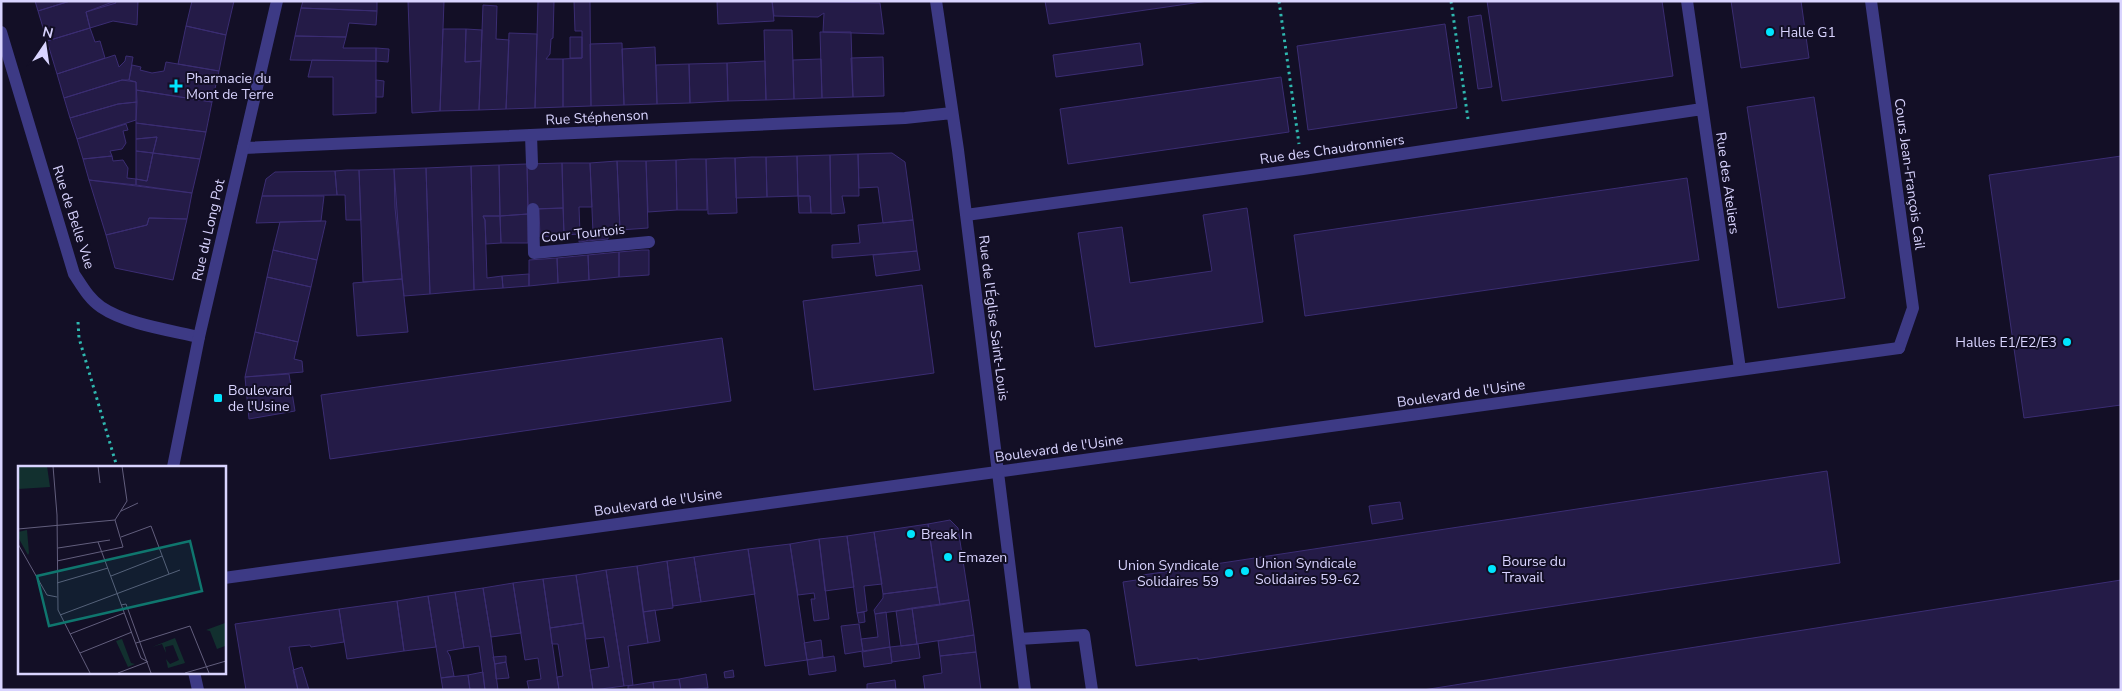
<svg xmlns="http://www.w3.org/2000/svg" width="2122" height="691" font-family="'Nunito Sans',sans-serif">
  <rect width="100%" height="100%" fill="#130f26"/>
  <path fill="#241b47" stroke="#3b2d73" d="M35,1H70L38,11Z
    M70,1H115L116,3L86,12L90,28L47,41L38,11Z
    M115,1H138L137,25L113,21L90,28L86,12Z
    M192,1H234L226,35L186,26Z
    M377,1V11L301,8L303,1Z
    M408,1H444L440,111L412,113Z
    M538,1H554L553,38L551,39L550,54L546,59H563V107L535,108Z
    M574,1H590L591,106L563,107V59L582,58V31H575Z
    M717,1H772L774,21L718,24Z
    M772,1L880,3L884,34L823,32L824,13L818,17L774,16Z
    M1045,1H1208L1049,24Z
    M1487,1H1662L1673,76L1502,101Z
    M1731,1H1801L1809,58L1741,68Z
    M483,5L497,6L496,39L509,40L506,109L479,110Z
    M301,8L377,11L376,25L349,23L346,37L295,36Z
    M1481,15L1492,87L1478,89L1468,17Z
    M1445,24L1457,108L1308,130L1297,46Z
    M186,26L226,35L219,71L178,64Z
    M90,28L95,42L100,41L105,58L57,74L47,41Z
    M443,29H466L465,62L481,61L479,110L440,111Z
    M466,29L482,30L481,61L465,62Z
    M764,30H792L794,99L766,100Z
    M820,32H851L853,97L822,98Z
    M509,33L537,34L535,108L506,109Z
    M295,36L346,37L343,48H376V61L290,60Z
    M570,37H582V58H570Z
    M622,43L624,105L591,106L590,44Z
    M1140,43L1143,65L1056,77L1053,55Z
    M655,47L657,104L624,105L622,49Z
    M376,48L389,49L388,62L376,61Z
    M115,55L119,67L125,61L126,56L133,57L129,80H122L64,98L57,74Z
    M883,57L884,96L853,97L851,58Z
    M821,59L822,98L794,99L793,60Z
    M312,60L376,61V113L333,115V77H308Z
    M765,61L766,100L728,101L727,63Z
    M166,62L219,71L212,102L136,90V82L129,80L132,65L141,67L140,70L152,73L164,71Z
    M727,63L728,101L690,103L689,64Z
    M689,64L690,103L657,104L656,65Z
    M1281,77L1289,132L1068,164L1060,109Z
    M122,80L136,82L137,102L118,104L70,118L64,98Z
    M376,80L384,81L383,97H376Z
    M136,90L212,102L206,132L136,123Z
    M1814,97L1845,298L1778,308L1747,107Z
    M137,102L136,120L77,139L70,118L118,104Z
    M136,123L206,132L200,159L153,153L157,137L136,139Z
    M126,124L128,130L123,131L126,143L122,149L110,151L112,156L83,159L77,139Z
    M157,137L153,153L136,151V139Z
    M136,151L153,153L147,181L136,179Z
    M153,153L200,159L192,193L136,185V179L147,181Z
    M892,153L905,162L913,220L883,223L878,187L859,188L858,154Z
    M858,154L859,196H842L845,213L831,214L830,155Z
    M830,155L831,213H811L810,196H798L797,156Z
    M112,156L113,161L123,160L128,168L127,178L136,179V185L89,180L83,159Z
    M797,156L798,196L767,197L766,157Z
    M2121,156V405L2024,418L1989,175Z
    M752,157H766L767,197L736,198L735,158Z
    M725,158H735L737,213L708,214L706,159Z
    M691,159H706L707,210H677L676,160Z
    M676,160L677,210L648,212L646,161Z
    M617,161L620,230L593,233L590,163Z
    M617,161H646L648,228L620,230Z
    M562,163H590L592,207H579L580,234L564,235Z
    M562,163L563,208L528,209L527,164Z
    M527,164L528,214L500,216L499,165Z
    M499,165L500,216H483L485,220L487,278L502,276L503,288L474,290L471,166Z
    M471,166L474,290L430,294L426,168Z
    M426,168L430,294L404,296L395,208L394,169Z
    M394,169L402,279L363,282L359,170Z
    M347,170H359L361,220H346L345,195H337L335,171Z
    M335,171L337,195L262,196L266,179L275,172Z
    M1687,178L1699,260L1305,316L1294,235Z
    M89,180L192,193L187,219L149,218L147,225L106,235Z
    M262,196H324L321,221L256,223Z
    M798,196H810L811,213H799Z
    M563,208L564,235L540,237L539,209Z
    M1247,208L1263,322L1095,347L1078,233L1122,227L1130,283L1212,271L1203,215Z
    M528,214V243H501L500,216Z
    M483,216H500L501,243L486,244L485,220Z
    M149,218L187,219L173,280L115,268L106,235L147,225Z
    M913,220L917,251L832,258V245L860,243L858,225Z
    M321,221H326L317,260L273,250L280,222Z
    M608,231V239L587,241L588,233Z
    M588,233L587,241L579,242V234Z
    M273,250L317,260L311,287L267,277Z
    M642,250H649V275L619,277V252Z
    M917,251L920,270L876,276L873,255Z
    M619,252V277L589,280L588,255Z
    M588,255L589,280L558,283L557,258Z
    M557,258L558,283L529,286V260Z
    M529,274V286L503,288L502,276Z
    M267,277L311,287L298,342L255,332Z
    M402,279L408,332L357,336L353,283Z
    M922,285L934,373L814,390L803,301Z
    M255,332L298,342L294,359L302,361L303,372L245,377Z
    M722,338L731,401L330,459L321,395Z
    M289,374L295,411L249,419L245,377Z
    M1827,471L1840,563L1198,660V658L1136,666L1123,582L1143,579V575Z
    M1400,502L1403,519L1372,524L1369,506Z
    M950,520L958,528L969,600L940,605L928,524Z
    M928,524L937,587L883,594L874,532Z
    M874,532L882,584L864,586L867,611L857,613L847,536Z
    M847,536L854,587L825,591L819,539Z
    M819,539L829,619L814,621L811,599H815L814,593L798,595L790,544Z
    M790,544L807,660L765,666L748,549Z
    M748,549L755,594L701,602L694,557Z
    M694,557L701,602L673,606L667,561Z
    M667,561L673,608L643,612L637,566Z
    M637,566L648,643L628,646L633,685L624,686L606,570Z
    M606,570L624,686L593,690L590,670L609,667L604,637L586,639L576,575Z
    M576,575L583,623L550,628L543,579Z
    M543,579L557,677L559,690H529L527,681L541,679L538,658L525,660L513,583Z
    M2121,580V690H1423Z
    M513,583L521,633L491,637L483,588Z
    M937,587L940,605L875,614L874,610L883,598V594Z
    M483,588L491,637L498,690H485L479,646L464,648L455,592Z
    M455,592L464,648L447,651L450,656L454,676L441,678L428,596Z
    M428,596L436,647L404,651L397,601Z
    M969,600L974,635L917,644L912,608Z
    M397,601L404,651L347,659L339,609Z
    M912,608L917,644L901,646L896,611Z
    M339,609L344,642L311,647L310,645L289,647L298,690H246L235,624Z
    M655,610L660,641L648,643L643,612Z
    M864,612L865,622L859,623L857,613Z
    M886,612L890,647L863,651L861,639L878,637L875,614Z
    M583,623L593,690H559L557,677L563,676L558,644H552L550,628Z
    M859,624L863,651L845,654L841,626Z
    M974,635L976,652L940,656L938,641Z
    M821,640L823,657L807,660L804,643Z
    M918,644L920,658L892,662L890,647Z
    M890,647L892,663L864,667L862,652Z
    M976,652L981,690H925L923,676L942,673L940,656Z
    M506,656V662L495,664L493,657Z
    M834,656L836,671L809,675L807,660Z
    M506,662L509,678L496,679L495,664Z
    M302,667L309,690H298L293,670Z
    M733,670L734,677L725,678L724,672Z
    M483,672L485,690H470L468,675Z
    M706,674L708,688L681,690L679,679Z
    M468,675L470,690H443L441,678Z
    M679,679L681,690H654L653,682Z
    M895,680L896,690H867V684Z
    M653,682L654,690H628V686Z"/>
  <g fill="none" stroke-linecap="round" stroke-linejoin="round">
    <path stroke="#2fb8b0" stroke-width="3" stroke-dasharray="2.5 4" stroke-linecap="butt" d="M1279,1L1299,144
      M1451,1L1468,119
      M78,322L79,338L117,467"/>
    <path stroke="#3d3a85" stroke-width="12" d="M531,135L532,164
      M533,209L534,253L649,242"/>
    <path stroke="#3d3a85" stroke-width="12" d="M1871,1L1913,308L1899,348"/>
    <path stroke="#3d3a85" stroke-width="12" d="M936,1L958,150L1025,690
      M1687,1L1740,369
      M1,32L74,274C82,286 89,299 101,307C126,324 169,330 199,337
      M243,148L905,118L952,113
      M966,215L1303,169L1702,109
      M224,578L1899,348
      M1019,639L1084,635L1092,690"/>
    <path stroke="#3d3a85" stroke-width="12" d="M173,467L199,337L277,1
      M194,672L198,690"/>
  </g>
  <g fill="#00e5ff" stroke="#130f26" stroke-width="2">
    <circle cx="1770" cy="32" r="5"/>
    <path d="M173.5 78.5h5v5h5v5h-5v5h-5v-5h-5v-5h5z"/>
    <circle cx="2067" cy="342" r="5"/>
    <rect x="213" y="393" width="10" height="10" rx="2.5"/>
    <circle cx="911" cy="534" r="5"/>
    <circle cx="948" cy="557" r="5"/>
    <circle cx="1492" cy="569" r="5"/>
    <circle cx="1245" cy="571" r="5"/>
    <circle cx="1229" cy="573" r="5"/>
  </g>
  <g text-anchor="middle" stroke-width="4" stroke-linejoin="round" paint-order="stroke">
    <g font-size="14" fill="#d9d4ff" stroke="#130f26" text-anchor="start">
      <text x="1780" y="37">Halle G1</text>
      <text x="186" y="83">Pharmacie du<tspan x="186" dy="16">Mont de Terre</tspan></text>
      <text x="2057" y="347" text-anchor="end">Halles E1/E2/E3</text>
      <text x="228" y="395">Boulevard<tspan x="228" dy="16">de l'Usine</tspan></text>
      <text x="921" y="539">Break In</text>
      <text x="958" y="562">Emazen</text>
      <text x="1502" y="566">Bourse du<tspan x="1502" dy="16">Travail</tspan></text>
      <text x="1255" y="568">Union Syndicale<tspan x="1255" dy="16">Solidaires 59-62</tspan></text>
      <text x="1219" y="570" text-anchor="end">Union Syndicale<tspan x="1219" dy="16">Solidaires 59</tspan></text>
    </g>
    <g font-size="14" fill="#d9d4ff" stroke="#130f26">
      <text transform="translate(597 117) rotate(-3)" y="5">Rue Stéphenson</text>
      <text transform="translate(1332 149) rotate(-8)" y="5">Rue des Chaudronniers</text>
      <text transform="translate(1910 174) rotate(82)" y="5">Cours Jean-François Cail</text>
      <text transform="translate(1728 183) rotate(82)" y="5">Rue des Ateliers</text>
      <text transform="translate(74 217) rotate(72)" y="5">Rue de Belle Vue</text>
      <text transform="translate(208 230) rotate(-77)" y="5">Rue du Long Pot</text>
      <text transform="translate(583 233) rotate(-6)" y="5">Cour Tourtois</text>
      <text transform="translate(994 318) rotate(83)" y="5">Rue de l'Église Saint-Louis</text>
      <text transform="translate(1461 393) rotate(-8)" y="5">Boulevard de l'Usine</text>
      <text transform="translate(1059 448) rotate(-8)" y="5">Boulevard de l'Usine</text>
      <text transform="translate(658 502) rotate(-8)" y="5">Boulevard de l'Usine</text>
    </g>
  </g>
  <g transform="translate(18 466)">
    <rect width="208" height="208" fill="#130f26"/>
    <path d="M0,0H29L32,21L0,23ZM9,64L11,87L10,89L0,71V66ZM207,157V180L199,183L192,165L188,164ZM157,172L167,197L150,202L148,193L152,198L161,194L155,179L147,181L148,187L144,178L134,181ZM104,173L113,197L117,198L110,201L98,175Z" fill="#12302f"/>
    <path fill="none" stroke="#625e7d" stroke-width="1" d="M35,0L39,49L40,144L72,207M80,0L82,17M103,45L120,37M97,54L109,35L104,0M0,63L97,54M103,71L133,60L151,108M80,76L123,192L130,196M0,78L29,129L39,131M40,82L92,74M39,95L105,81L97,54M93,110L144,90M39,117L90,102M103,139L108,138L133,207M42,149L162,104M52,168L106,147M118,177L172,160L191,207M62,187L114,166M100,207L129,196M167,207L208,195"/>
    <path fill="#0f766e" fill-opacity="0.15" stroke="#0f766e" stroke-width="2.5" d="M172,75L184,125L31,160L19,110Z"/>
    <rect width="208" height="208" fill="none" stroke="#d9d4ff" stroke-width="2.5"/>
  </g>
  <rect width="2122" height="691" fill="none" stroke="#d9d4ff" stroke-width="5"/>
  <g transform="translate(45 45) rotate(13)" stroke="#130f26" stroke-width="4" paint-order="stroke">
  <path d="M0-4L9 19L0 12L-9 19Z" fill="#d9d4ff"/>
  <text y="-8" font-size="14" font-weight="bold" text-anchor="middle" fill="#d9d4ff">N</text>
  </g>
</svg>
